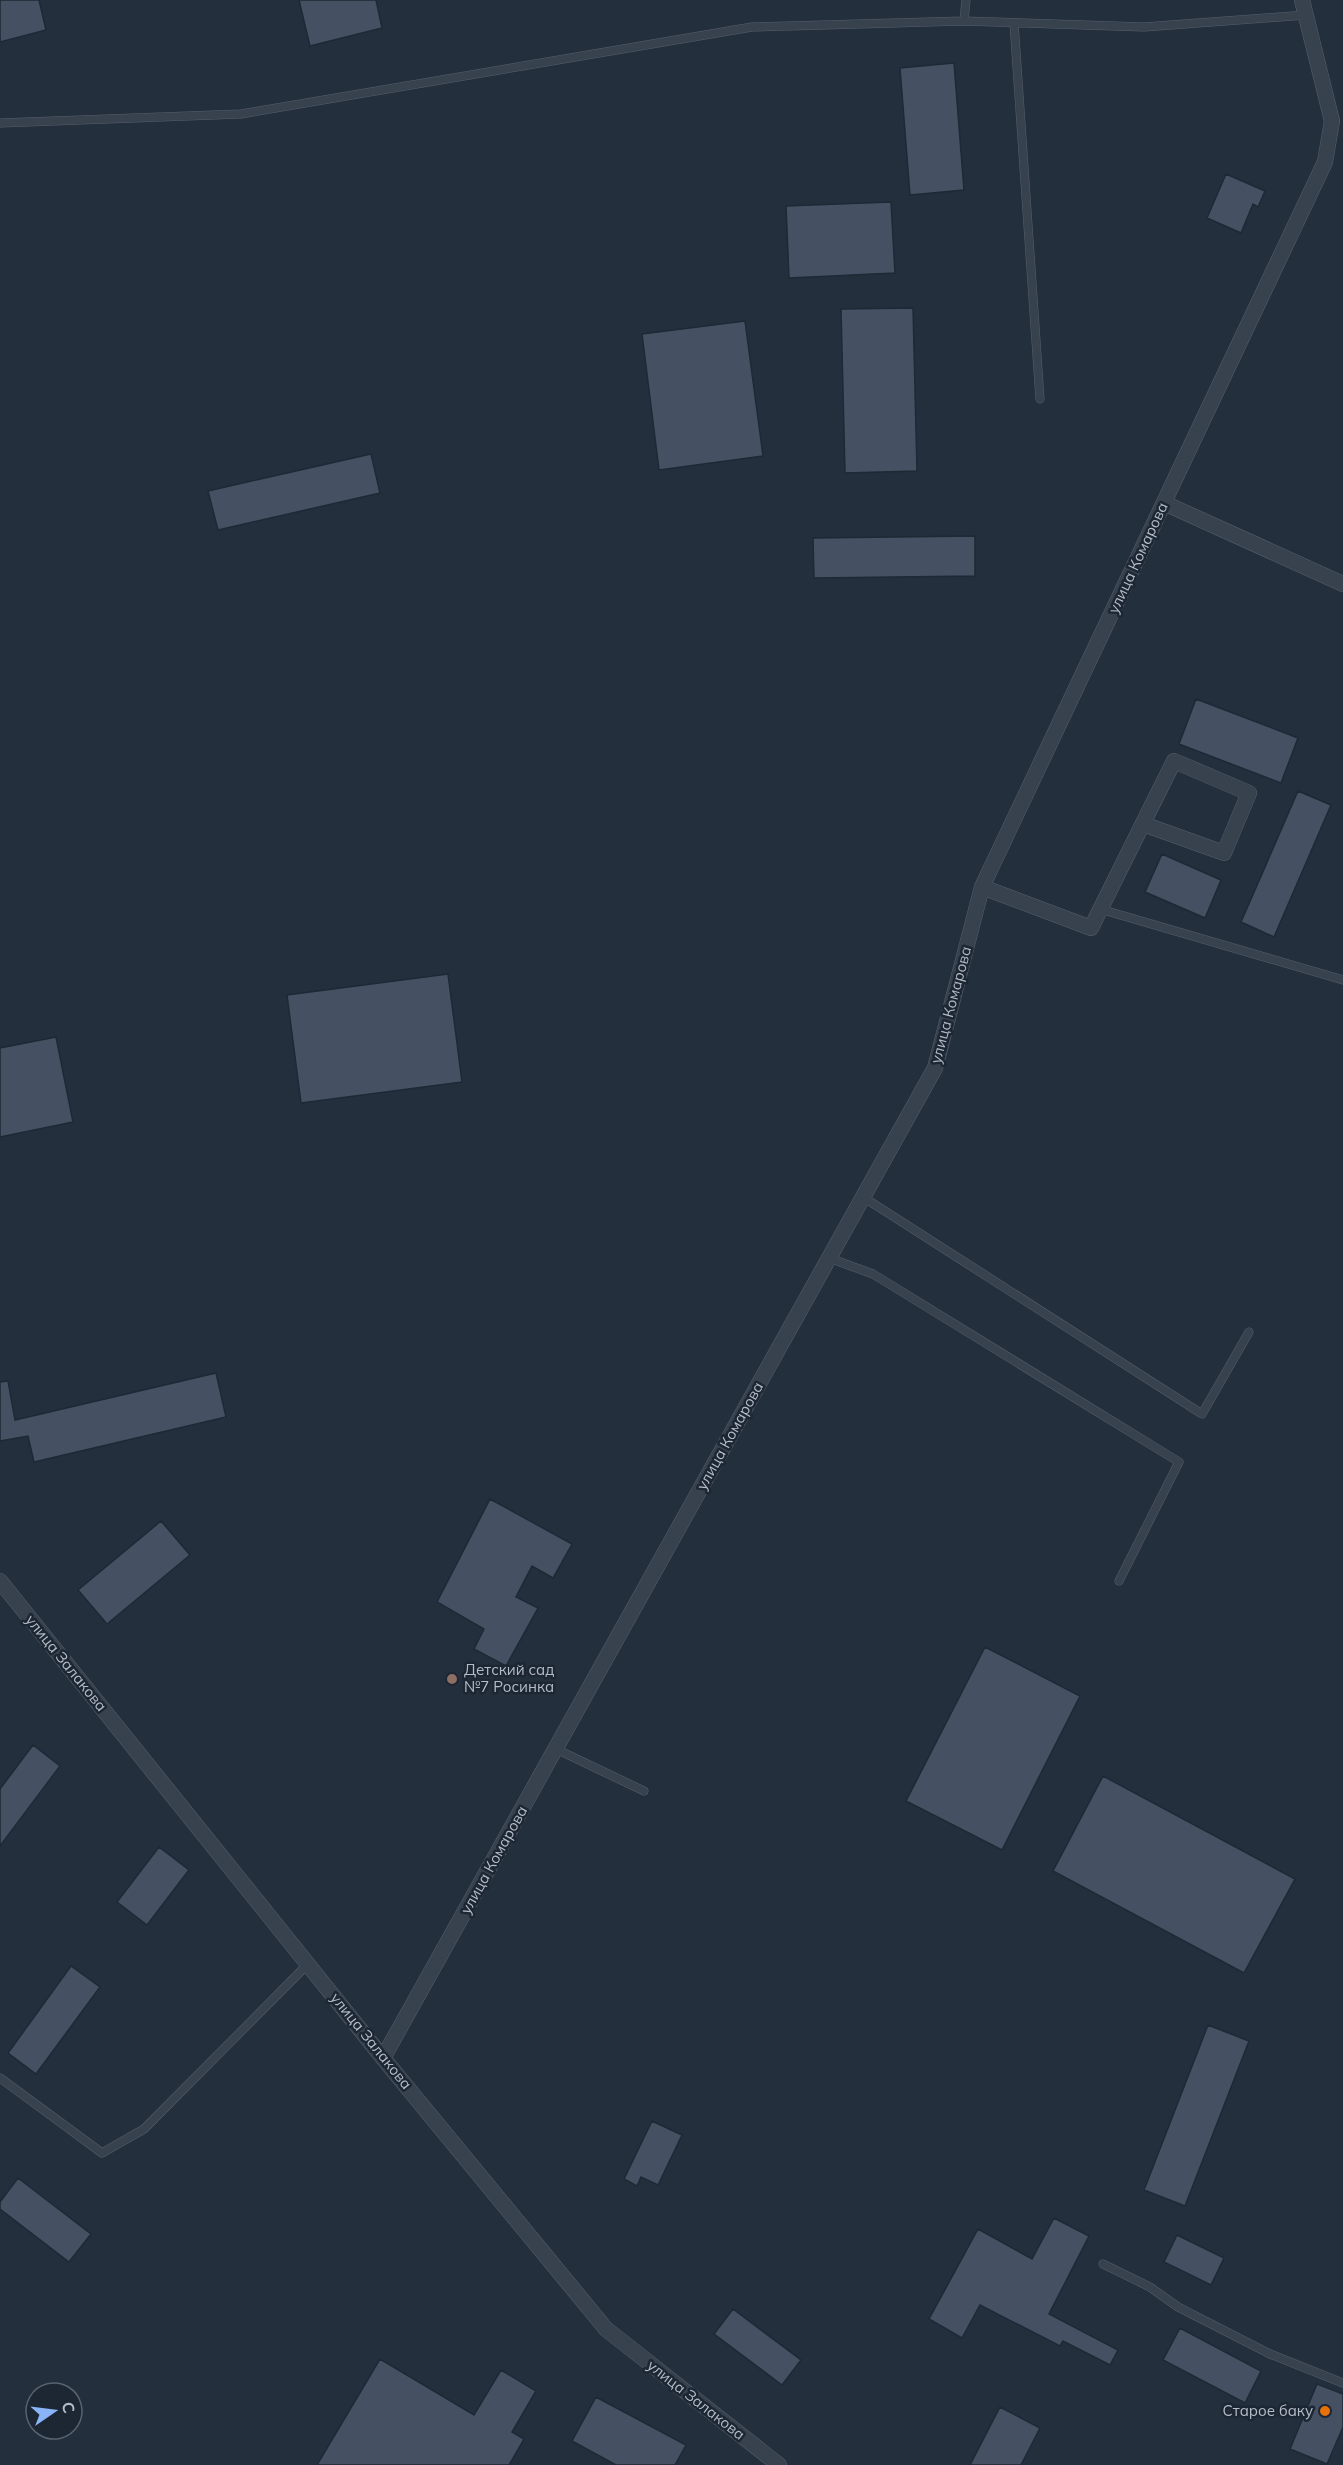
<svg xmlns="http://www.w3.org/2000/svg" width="1343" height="2465" font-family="Mulish,sans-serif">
  <rect width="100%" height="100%" fill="#242f3e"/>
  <path fill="#455162" stroke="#1f2835" stroke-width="1.5" d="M0,0H39L46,30L0,42Z
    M299,0H376L382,28L310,46Z
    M954,63L964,190L910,195L900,68Z
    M1226,174L1265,191L1258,207L1253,204L1241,233L1207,218Z
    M891,202L895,273L789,278L786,206Z
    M913,308L917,471L845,473L841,309Z
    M745,321L763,456L659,470L642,334Z
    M371,454L380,493L218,530L208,491Z
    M975,536V576L814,578L813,538Z
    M1196,699L1298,738L1281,783L1179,744Z
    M1298,791L1331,805L1274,937L1241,922Z
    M1162,854L1221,880L1205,918L1145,892Z
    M448,974L462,1082L301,1103L287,995Z
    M56,1037L73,1122L0,1137V1048Z
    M216,1373L226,1417L34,1462L28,1436L0,1441V1382L8,1381L15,1420Z
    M490,1499L572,1544L553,1578L532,1566L516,1597L538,1608L506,1666L474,1649L484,1629L437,1602Z
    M161,1521L190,1555L107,1624L78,1590Z
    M985,1647L1080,1696L1002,1850L906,1801Z
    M33,1745L60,1766L0,1846V1789Z
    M1103,1776L1295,1879L1244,1973L1053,1871Z
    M159,1847L189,1870L147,1925L117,1902Z
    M71,1966L100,1987L36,2074L8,2053Z
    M1208,2025L1249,2041L1185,2206L1144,2190Z
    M652,2121L682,2135L658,2185L641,2177L637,2186L624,2179Z
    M18,2178L91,2234L69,2262L0,2209V2202Z
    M1054,2218L1089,2236L1049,2314L1118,2350L1110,2365L1063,2341L1060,2346L980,2305L962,2338L929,2319L978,2229L1032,2259Z
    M1177,2235L1224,2258L1211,2285L1164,2262Z
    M733,2309L801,2360L782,2385L714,2334Z
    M1180,2328L1261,2371L1245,2403L1163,2360Z
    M380,2359L474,2415L501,2370L536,2391L512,2432L524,2439L509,2465H317Z
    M1317,2384L1343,2394V2427L1327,2464L1290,2449Z
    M596,2397L686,2445L675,2465H616L572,2441Z
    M1000,2407L1040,2428L1021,2465H970Z"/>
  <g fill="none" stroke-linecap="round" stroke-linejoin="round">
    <defs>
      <path id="service" d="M964,21L966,0
        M1014,23L1040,399
        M0,123L241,114L752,27L964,21L1144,27L1306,15
        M1100,909L1343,980
        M863,1197L1202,1414L1249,1332
        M829,1258L873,1274L1179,1462L1119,1581
        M556,1749L644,1791
        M0,2078L102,2153L144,2129L308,1964
        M1103,2264L1150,2287L1178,2307L1270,2354L1343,2383"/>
      <path id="minor" d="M1164,503L1343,584
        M982,887L1091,928L1174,761L1249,793L1224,853L1143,824
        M0,1581L383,2058L606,2329L779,2465
        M383,2058L935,1068L982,887L1325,162L1332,121L1302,0"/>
    </defs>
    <use href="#service" stroke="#565f6c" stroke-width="9"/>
    <use href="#minor" stroke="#565f6c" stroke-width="16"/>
    <use href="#service" stroke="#38414e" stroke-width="8"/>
    <use href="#minor" stroke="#38414e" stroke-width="15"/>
  </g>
  <circle fill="#8d6e63" stroke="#1d2633" stroke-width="2" cx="452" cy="1679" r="6"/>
  <circle fill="#e8710a" stroke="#1d2633" stroke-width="2" cx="1325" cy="2411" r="6"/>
  <g text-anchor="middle" stroke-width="5" stroke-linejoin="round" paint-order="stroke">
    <g font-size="15" fill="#b4bcc9" stroke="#1d2633">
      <text transform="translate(1138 558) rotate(-65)" y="5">улица Комарова</text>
      <text transform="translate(951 1005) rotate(-75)" y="5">улица Комарова</text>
      <text transform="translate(730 1436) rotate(-61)" y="5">улица Комарова</text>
      <text transform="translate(66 1663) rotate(51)" y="5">улица Залакова</text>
      <text transform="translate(494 1860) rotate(-61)" y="5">улица Комарова</text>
      <text transform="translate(371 2041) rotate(51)" y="5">улица Залакова</text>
      <text transform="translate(696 2400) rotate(38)" y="5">улица Залакова</text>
    </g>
    <g font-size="15" fill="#b4bcc9" stroke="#1d2633" text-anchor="start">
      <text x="464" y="1675">Детский сад<tspan x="464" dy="17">№7 Росинка</tspan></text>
      <text x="1313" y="2416" text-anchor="end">Старое баку</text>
    </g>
  </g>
  <g transform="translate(54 2411) rotate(76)"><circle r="28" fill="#1d2633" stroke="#59626f" stroke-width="1.5"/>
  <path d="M0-4.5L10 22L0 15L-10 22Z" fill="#8ab4f8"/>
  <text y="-9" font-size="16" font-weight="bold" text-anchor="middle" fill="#b4bcc9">С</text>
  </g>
</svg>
